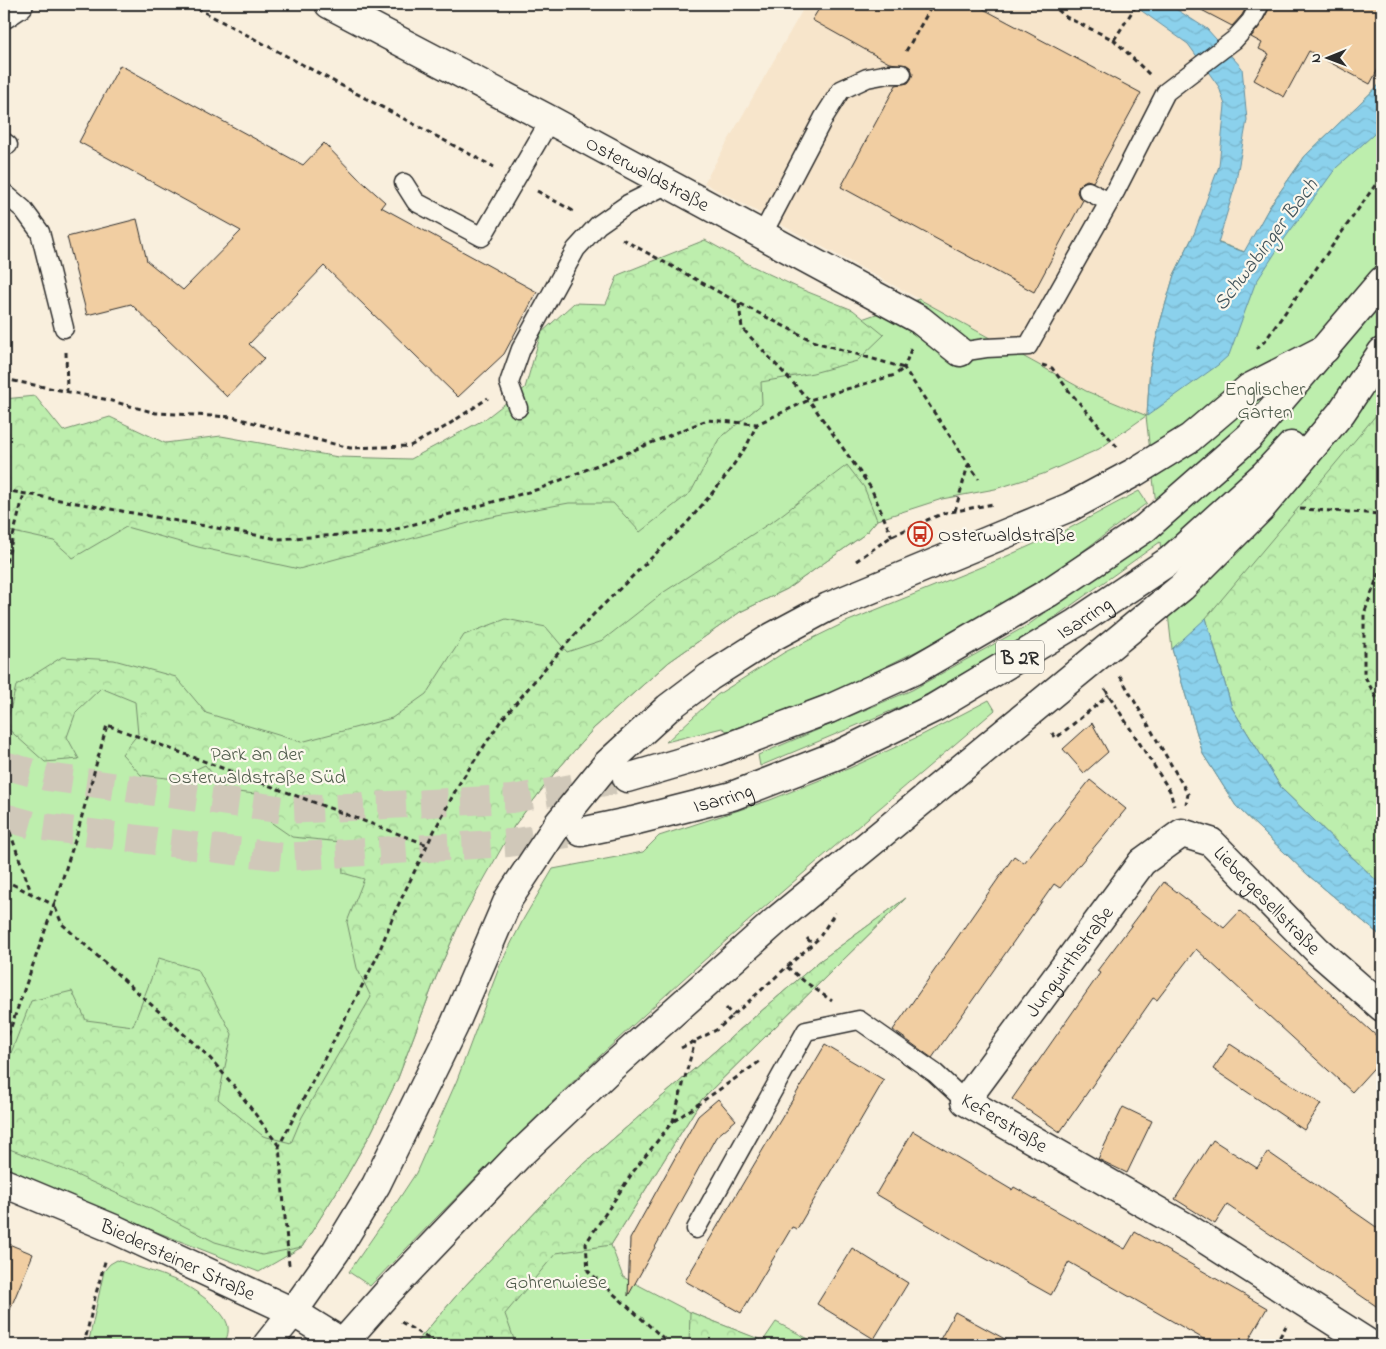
<svg xmlns="http://www.w3.org/2000/svg" width="1386" height="1349" font-family="'Indie Flower',sans-serif">
  <defs>
    <pattern id="forest-crowns" width="20" height="18" patternUnits="userSpaceOnUse" patternTransform="scale(1.25)"><rect width="20" height="18" fill="#bdeead"/><path d="M2 6a3 3 0 1 1 6 0M12 15a3 3 0 1 1 6 0" fill="none" stroke="#a3cc95"/></pattern>
    <pattern id="water-waves" width="16" height="10" patternUnits="userSpaceOnUse" patternTransform="scale(1.25)"><rect width="16" height="10" fill="#8bd1ec"/><path d="M0 5q4-4 8 0t8 0" fill="none" stroke="#78b4cb"/></pattern>
  </defs>
  <rect width="100%" height="100%" fill="#f9efdd"/>
  <filter id="ink" filterUnits="userSpaceOnUse"><feTurbulence type="fractalNoise" baseFrequency=".02" numOctaves="2"/><feDisplacementMap in="SourceGraphic" scale="10" xChannelSelector="R" yChannelSelector="G"/><feConvolveMatrix kernelMatrix="1 2 1 2 8 2 1 2 1" color-interpolation-filters="sRGB"/></filter>
  <g filter="url(#ink)">
    <path fill="#f7e5cb" d="M806,4H1382V82L1305,156L1270,206L1245,253L1194,234L1174,275L1160,323L1150,366L1147,416L1086,391L919,299L704,183Z"/>
    <path fill="#bdeead" stroke="#748c6c" d="M1382,82V937L1308,875L1236,806L1203,754L1172,649L1160,542L1034,632L917,700L760,766L758,755L912,690L1028,625L1149,539L1159,531L1146,416L1099,449L1043,474L995,489L942,499L877,520L865,534L787,589L740,612L669,662L594,728L553,775L514,826L486,874L460,922L436,977L398,1078L371,1133L346,1177L302,1247L259,1272L4,1172V455L303,515L919,299L1086,391L1147,416L1150,366L1160,323L1174,275L1194,234L1245,252L1270,206L1305,156Z
      M1139,491L1147,503L1063,566L1005,602L931,644L842,688L769,717L727,731L722,728L666,742L717,695L785,652L846,622L998,560L1070,528Z
      M989,700L995,710C877,811 757,910 644,1015C549,1102 459,1194 370,1286L349,1272L389,1214L416,1173L457,1080L500,965L524,918L553,869L643,852L659,836L770,800L850,768L922,735Z
      M906,898L702,1099L611,1245L623,1277L690,1312L763,1341L776,1322L820,1345H414L463,1288L569,1177L817,963Z
      M117,1260C136,1267 156,1272 175,1280C190,1286 226,1310 228,1327C229,1334 226,1340 223,1345H88L104,1271L110,1264Z"/>
    <path fill="url(#forest-crowns)" stroke="#748c6c" d="M705,240L752,266L803,290L853,310L884,335L857,361L813,373L761,382L762,404L719,439L691,492L640,532L613,503H569L487,518L299,569L198,547L126,527L73,558L54,541L4,530V399L35,396L63,431L110,417L165,443L221,436L338,457L411,459L485,419L525,388L541,333L574,303L606,304L618,275Z
      M1382,408V886L1282,789L1232,708L1206,618Z
      M847,465L864,487L877,520L865,534L787,589L740,612L669,662L594,728L553,775L514,826L460,922L436,977L398,1078L371,1133L346,1177L302,1247L262,1255L215,1242L149,1208L63,1169L4,1147V1071L31,1001L72,991L86,1020L133,1026L159,958L198,970L232,1034L218,1099L263,1136L291,1143L302,1117L371,997L357,968L347,922L364,879L343,873L341,842L292,837L266,819L256,794L227,791L205,765L175,779L141,775L122,754L138,734L135,702L101,688L76,712L67,737L79,759L45,762L6,727L16,686L62,657L114,660L176,677L206,713L301,742L392,718L426,694L464,635L506,619L546,627L567,652L603,640L664,592L776,519Z
      M906,898L702,1099L611,1245L556,1253L505,1314L516,1345H414L463,1288L569,1177L817,963Z
      M690,1312L764,1341L762,1345H689Z"/>
    <path fill="url(#water-waves)" stroke="#658f9f" d="M1132,4H1168L1207,29L1242,68L1247,120L1235,186L1218,243L1244,252L1270,206L1305,156L1382,82V127L1336,168L1285,238L1255,284L1229,355L1218,365L1147,416L1150,366L1160,323L1174,275L1194,234L1219,166L1225,105L1219,87L1188,44Z
      M1206,618L1232,708L1282,789L1382,886V937L1308,875L1236,806L1203,754L1172,649Z"/>
    <path fill="#f1cea2" stroke="#2b2b2b" d="M822,4H974L1141,93L1093,182L1087,180L1083,182L1079,186L1077,192L1079,197L1083,200L1034,292L841,187L896,85L908,83L911,79L913,74L911,68L907,65L889,63L812,20Z
      M1190,4H1248L1242,15L1232,26Z
      M1271,4H1382V62L1370,84L1309,51L1284,97L1254,80L1269,54L1259,49L1262,43L1251,37L1260,26L1269,9Z
      M120,65L303,165L324,143L357,177L385,202L381,207L537,292L504,354L458,397L324,266L249,344L264,358L227,397L131,304L87,315L67,237L137,219L147,261L183,290L241,231L79,142Z
      M1092,723L1108,752L1084,773L1063,749Z
      M1090,780L1126,809L1060,888L1054,884L932,1058L893,1030L1014,856L1024,863Z
      M1164,882L1224,928L1240,911L1382,1041V1059L1352,1092L1196,949L1157,1000L1153,998L1060,1132L1012,1099L1100,973L1097,971Z
      M1230,1044L1321,1104L1304,1130L1213,1069Z
      M825,1045L884,1080L797,1229L792,1227L741,1313L685,1281Z
      M718,1099L736,1120L716,1137L628,1296L630,1239L698,1116Z
      M1123,1107L1152,1121L1127,1173L1098,1159Z
      M913,1131L1012,1190L1014,1187L1125,1249L1135,1232L1267,1308L1246,1345H1214L1069,1262L1051,1295L972,1251L876,1194Z
      M1213,1140L1257,1168L1268,1152L1382,1231V1310L1227,1205L1215,1224L1175,1199Z
      M4,1242L33,1254L4,1324Z
      M852,1248L908,1283L874,1339L817,1304Z
      M955,1312L1016,1345H937Z"/>
    <g fill="none" stroke-linecap="round" stroke-linejoin="round">
      <path stroke="#d0c8b9" stroke-width="28" stroke-dasharray="28 14" stroke-linecap="butt" d="M4,765L47,777L285,810L512,799L627,778
        M4,817L36,826L283,857L509,843L568,834"/>
      <defs>
        <path id="service" d="M4,142L8,145
          M404,183L416,202L482,237L550,120
          M1088,191L1109,202
          M4,193L23,209L40,232L64,328
          M762,235L824,117L841,90L867,78L888,74H902
          M960,352L986,348L1028,346L1116,190L1166,92L1234,40L1251,21L1260,4
          M518,408L509,383L521,349L576,249L598,225L628,204L668,184
          M696,1229L806,1031L859,1020L935,1073L965,1101"/>
        <g id="minor">
          <path id="s1" d="M329,4L550,120L920,320L960,352"/>
          <path d="M4,14L19,4"/>
          <path id="s2" d="M4,1183L114,1229L293,1312L346,1345"/>
          <path id="s3" d="M1371,1345L1189,1229L965,1101L1142,862L1182,833L1211,842L1318,951L1382,1007"/>
        </g>
        <path id="secondary" d="M267,1345L293,1312"/>
        <g id="trunk">
          <path d="M627,778L712,753L829,709L913,671L1048,593L1145,528L1250,436L1382,281"/>
          <path id="s4" d="M581,832L633,821L732,796L840,754L934,708L1076,623L1169,561L1265,474L1291,446"/>
          <path d="M293,1312L336,1251L376,1185L454,1026L509,898L558,824L606,765L668,708L709,677L772,637L828,607L1070,507L1135,472L1190,438L1249,388L1325,349"/>
          <path d="M343,1343L388,1292L518,1156L612,1067L778,919L1182,587L1261,508L1341,413L1382,352"/>
        </g>
      </defs>
      <use href="#service" stroke="#2b2b2b" stroke-width="21"/>
      <use href="#minor" stroke="#2b2b2b" stroke-width="31"/>
      <use href="#secondary" stroke="#2b2b2b" stroke-width="31"/>
      <use href="#trunk" stroke="#2b2b2b" stroke-width="31"/>
      <path stroke="#2b2b2b" stroke-width="3" stroke-dasharray="5 4" stroke-linecap="butt" d="M189,4L494,167
        M1051,4L1066,17L1114,40L1150,75
        M1114,40L1137,4
        M906,51L933,4
        M537,191L575,212
        M622,239L739,303L815,342L904,368
        M739,304L742,328L809,400L871,488L893,539
        M911,349L904,368L979,479
        M1256,349L1265,341L1376,184L1382,178
        M66,352L67,391
        M1042,365L1052,368L1069,391L1118,448
        M4,379L104,399L156,413L233,417L298,435L350,448L410,446L445,427L488,398
        M4,490L278,539L386,532L539,489L707,420L757,424
        M1300,509L1382,514
        M955,511L968,465
        M856,561L892,536L927,520L945,513L993,504
        M1382,564L1364,614V675L1382,708
        M4,571L24,494
        M1120,676L1188,794L1186,804
        M1105,689L1170,791L1174,806
        M1052,733L1056,738L1109,695
        M4,815L31,892
        M4,880L54,905L4,1047
        M807,938L812,944
        M787,967L804,981L832,1001
        M726,1008L733,1016
        M681,1048L718,1029L819,938L835,913
        M674,1121L759,1062
        M279,1146L235,1087L208,1056L62,924L54,905L77,834L107,725L428,845
        M289,1265L279,1146L377,957L394,914L431,837L459,784L500,722L552,660L593,615L687,523L723,480L747,445L757,424L809,400L895,375L904,368
        M401,1322L439,1345
        M84,1345L95,1297L106,1258
        M671,1345L588,1271L586,1243L633,1172L673,1121L695,1041
        M1275,1345L1286,1326"/>
      <use href="#service" stroke="#fbf7ec" stroke-width="18"/>
      <use href="#minor" stroke="#fbf7ec" stroke-width="28"/>
      <use href="#secondary" stroke="#fbf7ec" stroke-width="28"/>
      <use href="#trunk" stroke="#fbf7ec" stroke-width="28"/>
    </g>
  </g>
  <defs>
    <symbol id="bus-ring" viewBox="-11 -11 22 22"><circle r="9.5" fill="#fbf7ec" stroke="#c8321e" stroke-width="1.5"/><path d="M-5-6H5V4H4V6H2V4H-2V6H-4V4H-5ZM-3.5-4V0h7V-4ZM-3.5 1.2v1.5H-2V1.2ZM2 1.2v1.5H3.5V1.2Z" fill="#c8321e"/></symbol>
  </defs>
  <g fill-rule="evenodd">
    <use href="#bus-ring" x="906" y="520" width="28" height="28"/>
  </g>
  <g text-anchor="middle" stroke-width="4.5" stroke-linejoin="round" paint-order="stroke">
    <rect fill="#fbf7ec" stroke="#696865" stroke-width="1" x="996" y="640.5" width="48" height="33" rx="4"/>
    <g font-size="19" font-weight="bold" fill="#2b2b2b">
      <text x="1020" y="664">B 2R</text>
    </g>
    <g font-size="20" fill="#2b2b2b" stroke="#fbf7ec">
      <text dy="7" stroke="none"><textPath href="#s1" startOffset="361">Osterwaldstraße</textPath></text>
      <text dy="7" stroke="none"><textPath href="#s4" startOffset="551">Isarring</textPath></text>
      <text dy="7" stroke="none"><textPath href="#s4" startOffset="146">Isarring</textPath></text>
      <text dy="7" stroke="none"><textPath href="#s3" startOffset="932">Liebergesellstraße</textPath></text>
      <text dy="7" stroke="none"><textPath href="#s3" startOffset="648">Jungwirthstraße</textPath></text>
      <text transform="translate(1005 1122) rotate(31)" y="7">Keferstraße</text>
      <text dy="7" stroke="none"><textPath href="#s2" startOffset="190">Biedersteiner Straße</textPath></text>
    </g>
    <g font-size="20" fill="#505c4c" stroke="#fbf7ec">
      <text x="1265" y="395">Englischer<tspan x="1265" dy="23">Garten</tspan></text>
      <text x="257" y="760">Park an der<tspan x="257" dy="23">Osterwaldstraße Süd</tspan></text>
      <text x="556" y="1288">Gohrenwiese</text>
    </g>
    <g font-size="20" fill="#2b2b2b" stroke="#fbf7ec" text-anchor="start">
      <text x="938" y="541">Osterwaldstraße</text>
    </g>
    <g font-size="21" font-style="italic" fill="#43545b" stroke="#fbf7ec">
      <text transform="translate(1265 244) rotate(-53)" y="7">Schwabinger Bach</text>
    </g>
  </g>
  <rect width="1386" height="1349" fill="none" stroke="#fbf7ec" stroke-width="20"/>
  <rect x="10" y="10" width="1366" height="1329" fill="none" stroke="#2b2b2b" stroke-width="2" filter="url(#ink)"/>
  <g transform="translate(1328 58) rotate(269)" stroke="#fbf7ec" stroke-width="4" paint-order="stroke">
  <path d="M0-4L9 19L0 12L-9 19Z" fill="#2b2b2b"/>
  <text y="-8" font-size="14" font-weight="bold" text-anchor="middle" fill="#2b2b2b">N</text>
  </g>
</svg>
